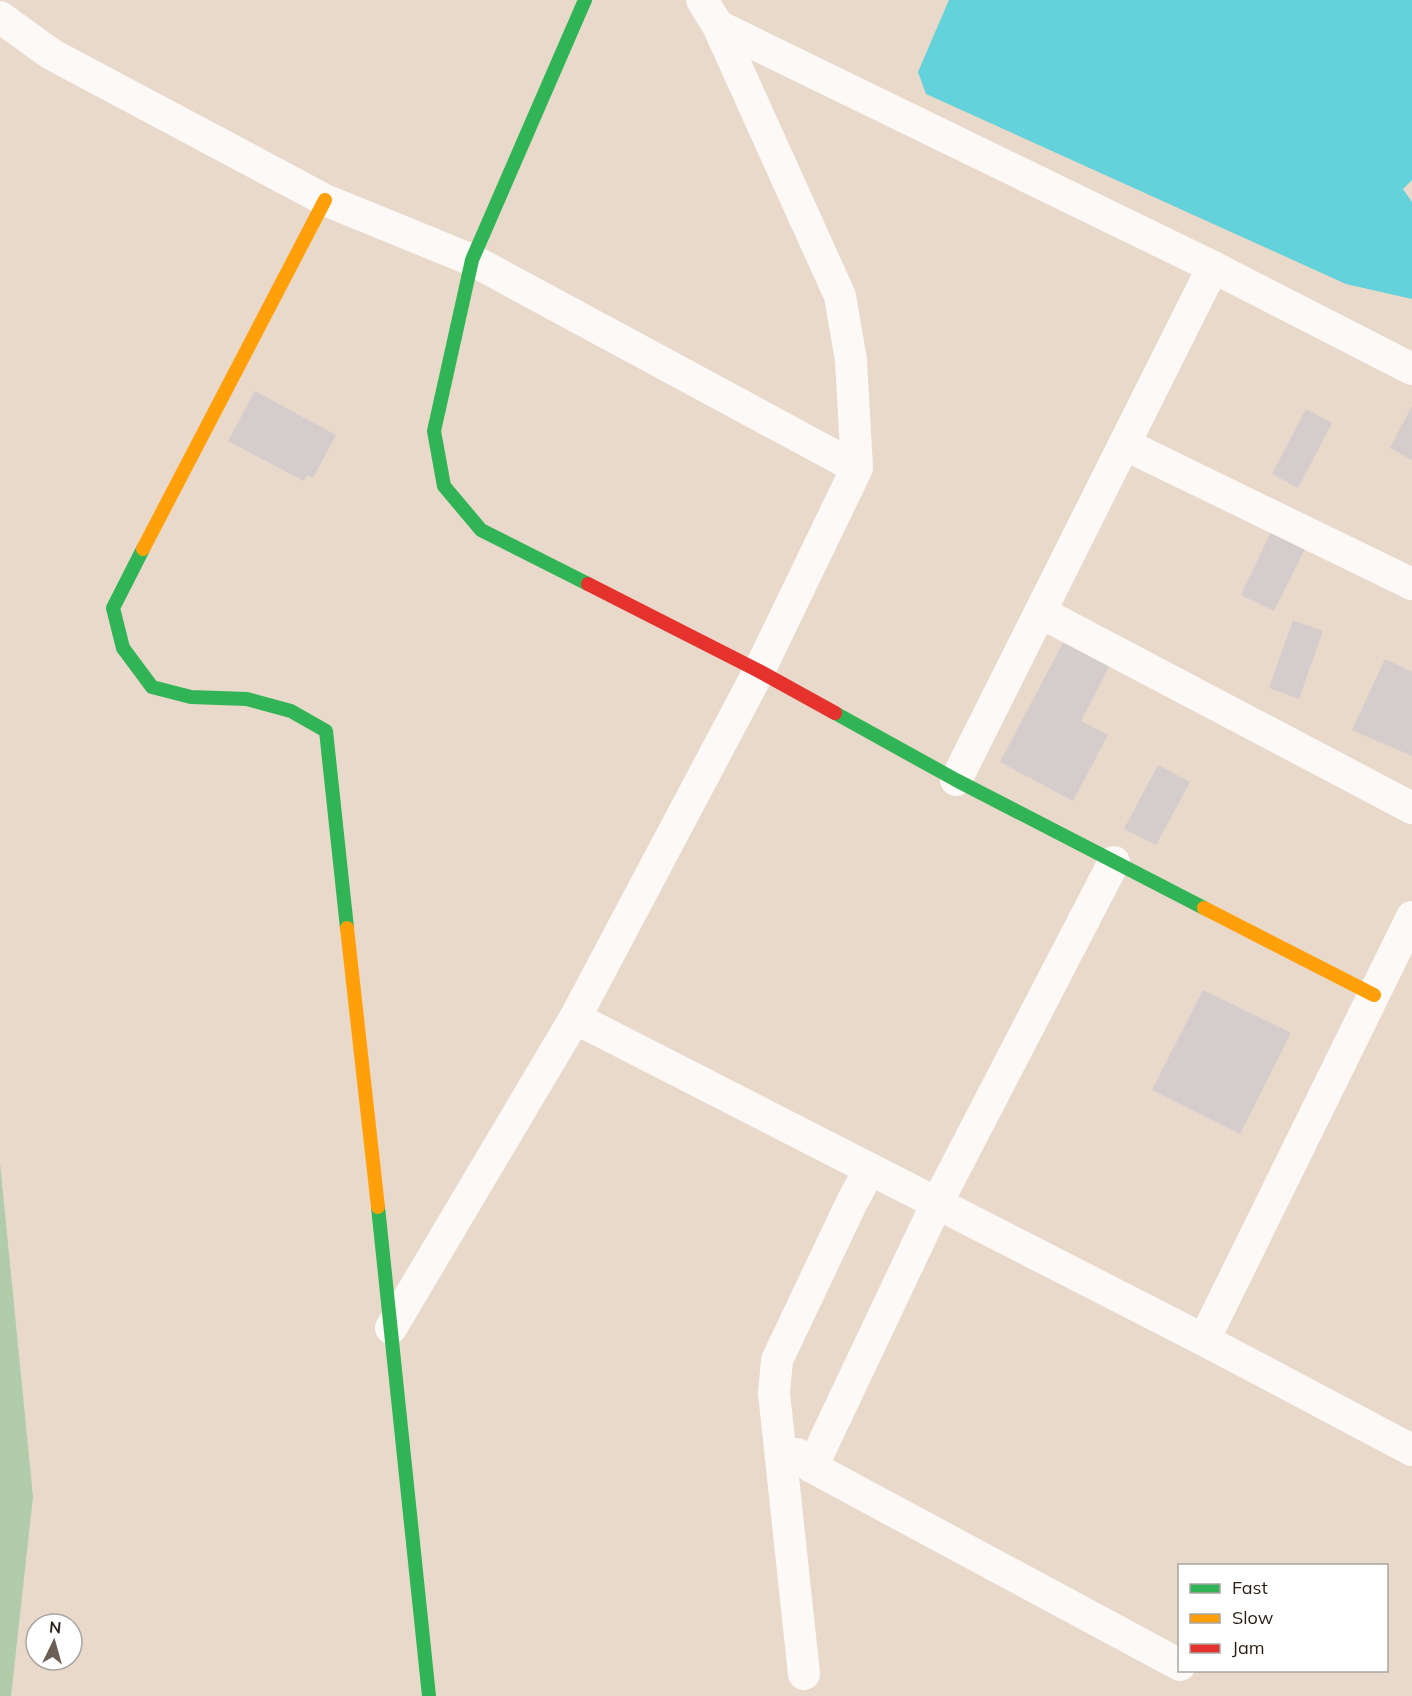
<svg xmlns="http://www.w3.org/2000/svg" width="1412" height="1696" font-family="Mulish,sans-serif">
  <rect width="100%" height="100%" fill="#e8d9ca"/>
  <path fill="#b0ccaa" d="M0,1163L33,1497L11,1696H0Z"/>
  <path fill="#63d2da" d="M949,0H1412V180L1403,189L1412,202V299L1346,284L926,94L918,72Z"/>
  <path fill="#d5cccc" d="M255,391L336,435L313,478L307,475L304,481L228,441Z
    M1412,406V460L1390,448Z
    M1306,409L1332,423L1298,488L1272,474Z
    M1272,530L1306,547L1274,611L1241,595Z
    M1293,620L1323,631L1299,699L1269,688Z
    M1064,641L1110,665L1081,721L1108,735L1073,801L1000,762Z
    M1385,659L1412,672V756L1352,730Z
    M1158,765L1190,782L1156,845L1124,829Z
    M1203,990L1291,1033L1240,1134L1152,1090Z"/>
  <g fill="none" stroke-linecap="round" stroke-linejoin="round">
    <path stroke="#fcf9f7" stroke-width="32" d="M0,17L51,54L325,200L472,260L857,468
      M718,26L1213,267L1412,369
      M1124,444L1412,584
      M1040,612L1412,808
      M956,780L1213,267
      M575,1018L1204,1340L1412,1450
      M391,1328L575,1018L759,671L857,468L851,360L840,296L718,26L702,0
      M1204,1340L1412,917
      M797,1454L812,1467L1180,1665
      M812,1467L937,1203L1114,862
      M804,1674L774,1393L777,1360L852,1202L870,1169"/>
    <path stroke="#30b455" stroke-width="14" d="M585,0L472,260L434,431L444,486L481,530L588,584
      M143,549L113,608L123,648L152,687L191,697L247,699L291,711L326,731L347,928
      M835,713L956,780L1204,908
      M378,1207L429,1696"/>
    <path stroke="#ff9f0a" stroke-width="14" d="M143,549L325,200
      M1204,908L1374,995
      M347,928L378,1207"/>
    <path stroke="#e5322d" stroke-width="14" d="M588,584L759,671L835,713"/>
  </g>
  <rect x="1178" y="1564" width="210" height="108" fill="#ffffff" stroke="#a9a5a1" stroke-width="1.5"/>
  <rect x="1190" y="1584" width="30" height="9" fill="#30b455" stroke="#a9a5a1" stroke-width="1.5"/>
  <text x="1232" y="1594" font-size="18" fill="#291f14">Fast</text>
  <rect x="1190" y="1614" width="30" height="9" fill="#ff9f0a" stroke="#a9a5a1" stroke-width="1.5"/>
  <text x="1232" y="1624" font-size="18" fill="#291f14">Slow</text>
  <rect x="1190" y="1644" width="30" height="9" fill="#e5322d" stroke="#a9a5a1" stroke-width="1.5"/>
  <text x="1232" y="1654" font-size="18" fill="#291f14">Jam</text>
  <g transform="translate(54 1642) rotate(5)"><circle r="28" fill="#ffffff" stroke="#a9a5a1" stroke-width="1.5"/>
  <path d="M0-4.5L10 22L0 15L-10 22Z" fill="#6c6054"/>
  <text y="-9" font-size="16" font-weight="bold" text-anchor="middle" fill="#291f14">N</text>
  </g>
</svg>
